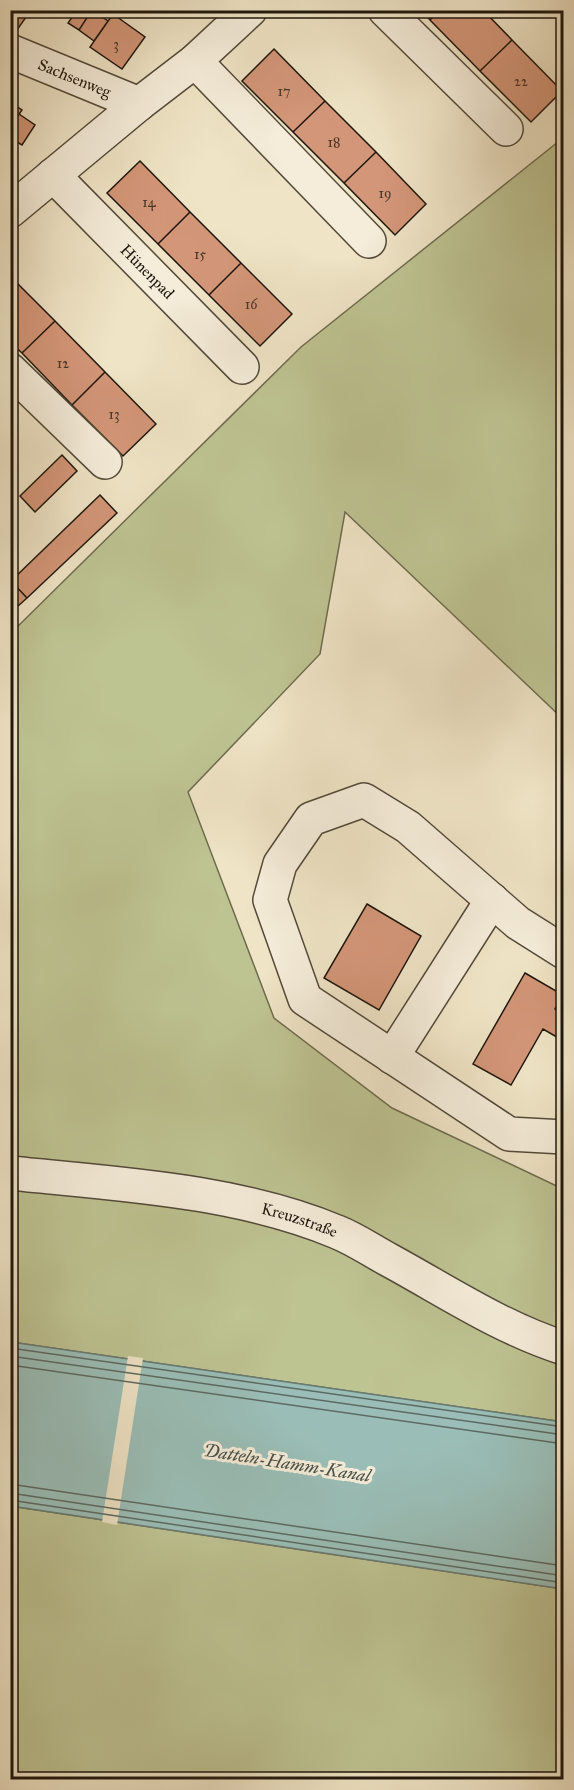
<svg xmlns="http://www.w3.org/2000/svg" width="574" height="1790" font-family="'IM FELL Great Primer',serif">
  <rect width="100%" height="100%" fill="#efe4c6"/>
  <filter id="stains"><feTurbulence type="fractalNoise" baseFrequency=".00333" numOctaves="4"/><feColorMatrix values="0 0 0 0 .2 0 0 0 0 .09 0 0 0 0 .02 0 0 0 .5 -.17"/></filter>
  <radialGradient id="worn" r=".72"><stop offset=".6" stop-color="#630" stop-opacity="0"/><stop offset="1" stop-color="#630" stop-opacity=".3"/></radialGradient>
  <path fill="#bec392" stroke="#6e6c4f" stroke-width="1.5" d="M563,138V719L345,512L320,654L188,792L274,1018L392,1108L563,1189V1422L11,1342V633L301,347Z
    M10,1506L563,1589V1779H11Z"/>
  <path fill="#9abeb7" stroke="#687b73" stroke-width="1.5" d="M11,1342L563,1422V1589L11,1506Z"/>
  <path fill="#efe4c6" d="M128,1356L143,1358L117,1525L102,1522Z"/>
  <g fill="none" stroke-linecap="round" stroke-linejoin="round">
    <path stroke="#5c6a62" stroke-width="1.5" d="M10,1348L564,1427
      M10,1356L564,1435
      M10,1365L564,1444
      M10,1484L564,1566
      M10,1493L564,1576
      M10,1500L564,1583"/>
  </g>
  <path fill="#d39678" stroke="#1e160c" stroke-width="1.5" d="M10,10H31L17,30L10,25Z
    M77,10H92L79,30L68,23Z
    M92,10L108,21L94,41L79,30Z
    M421,10H440L430,20Z
    M440,10H483L512,40L480,71L430,20Z
    M113,14L145,37L122,69L90,47Z
    M512,40L562,91L531,122L480,71Z
    M274,49L325,101L293,132L242,81Z
    M325,101L376,152L344,183L293,132Z
    M10,102L22,110L10,127Z
    M19,114L35,125L22,145L10,138V127Z
    M376,152L426,204L395,235L344,183Z
    M140,161L190,212L158,244L107,193Z
    M190,212L241,263L209,295L158,244Z
    M241,263L292,314L260,346L209,295Z
    M10,276L55,321L22,353L10,342Z
    M55,321L105,372L72,405L22,353Z
    M105,372L156,424L123,456L72,405Z
    M62,455L77,471L35,512L20,496Z
    M100,495L117,513L27,598L11,581Z
    M11,581L27,598L18,606L10,598Z
    M367,904L421,936L379,1010L324,978Z
    M525,973L563,995L555,1009L564,1014V1038L562,1040L543,1029L511,1085L473,1064Z
    M563,999H564V1014L556,1010Z"/>
  <g fill="none" stroke-linecap="round" stroke-linejoin="round">
    <defs>
      <g id="minor">
        <path d="M385,10L506,129"/>
        <path id="s1" d="M10,51L139,104"/>
        <path d="M195,61L369,241"/>
        <path id="s2" d="M53,175L242,367"/>
        <path d="M10,211L139,104L195,61L250,10"/>
        <path d="M10,370L105,462"/>
        <path d="M564,952L518,923L408,827L364,800L311,819L280,864L270,900L305,999L509,1134L564,1137"/>
        <path d="M392,1057L492,900"/>
        <path id="s3" d="M10,1173C117,1184 237,1190 337,1232C355,1239 372,1251 389,1260C446,1291 501,1328 564,1348"/>
      </g>
    </defs>
    <use href="#minor" stroke="#524a3a" stroke-width="36"/>
    <use href="#minor" stroke="#f5edda" stroke-width="33"/>
  </g>
  <g text-anchor="middle" stroke-width="6" stroke-linejoin="round" paint-order="stroke">
    <g font-size="14" fill="#4b3627">
      <text x="116" y="49">3</text>
      <text x="521" y="86">22</text>
      <text x="284" y="96">17</text>
      <text x="334" y="147">18</text>
      <text x="385" y="198">19</text>
      <text x="149" y="207">14</text>
      <text x="200" y="259">15</text>
      <text x="251" y="309">16</text>
      <text x="63" y="368">12</text>
      <text x="114" y="419">13</text>
    </g>
    <g font-size="16" fill="#1e160c" stroke="#f5edda">
      <text dy="6" stroke="none"><textPath href="#s1" startOffset="70">Sachsenweg</textPath></text>
      <text dy="6" stroke="none"><textPath href="#s2" startOffset="135">Hünenpad</textPath></text>
      <text dy="6" stroke="none"><textPath href="#s3" startOffset="294">Kreuzstraße</textPath></text>
    </g>
    <g font-size="18" font-style="italic" fill="#495148" stroke="#f5edda">
      <text transform="translate(287 1463) rotate(9)" y="6">Datteln-Hamm-Kanal</text>
    </g>
  </g>
  <rect width="574" height="1790" fill="none" stroke="#efe4c6" stroke-width="36"/>
  <rect x="12" y="12" width="550" height="1766" fill="none" stroke="#1e160c" stroke-width="3"/>
  <rect x="18" y="18" width="538" height="1754" fill="none" stroke="#1e160c" stroke-width="1.5"/>
  <rect width="100%" height="100%" filter="url(#stains)"/>
  <rect width="100%" height="100%" fill="url(#worn)"/>
</svg>
